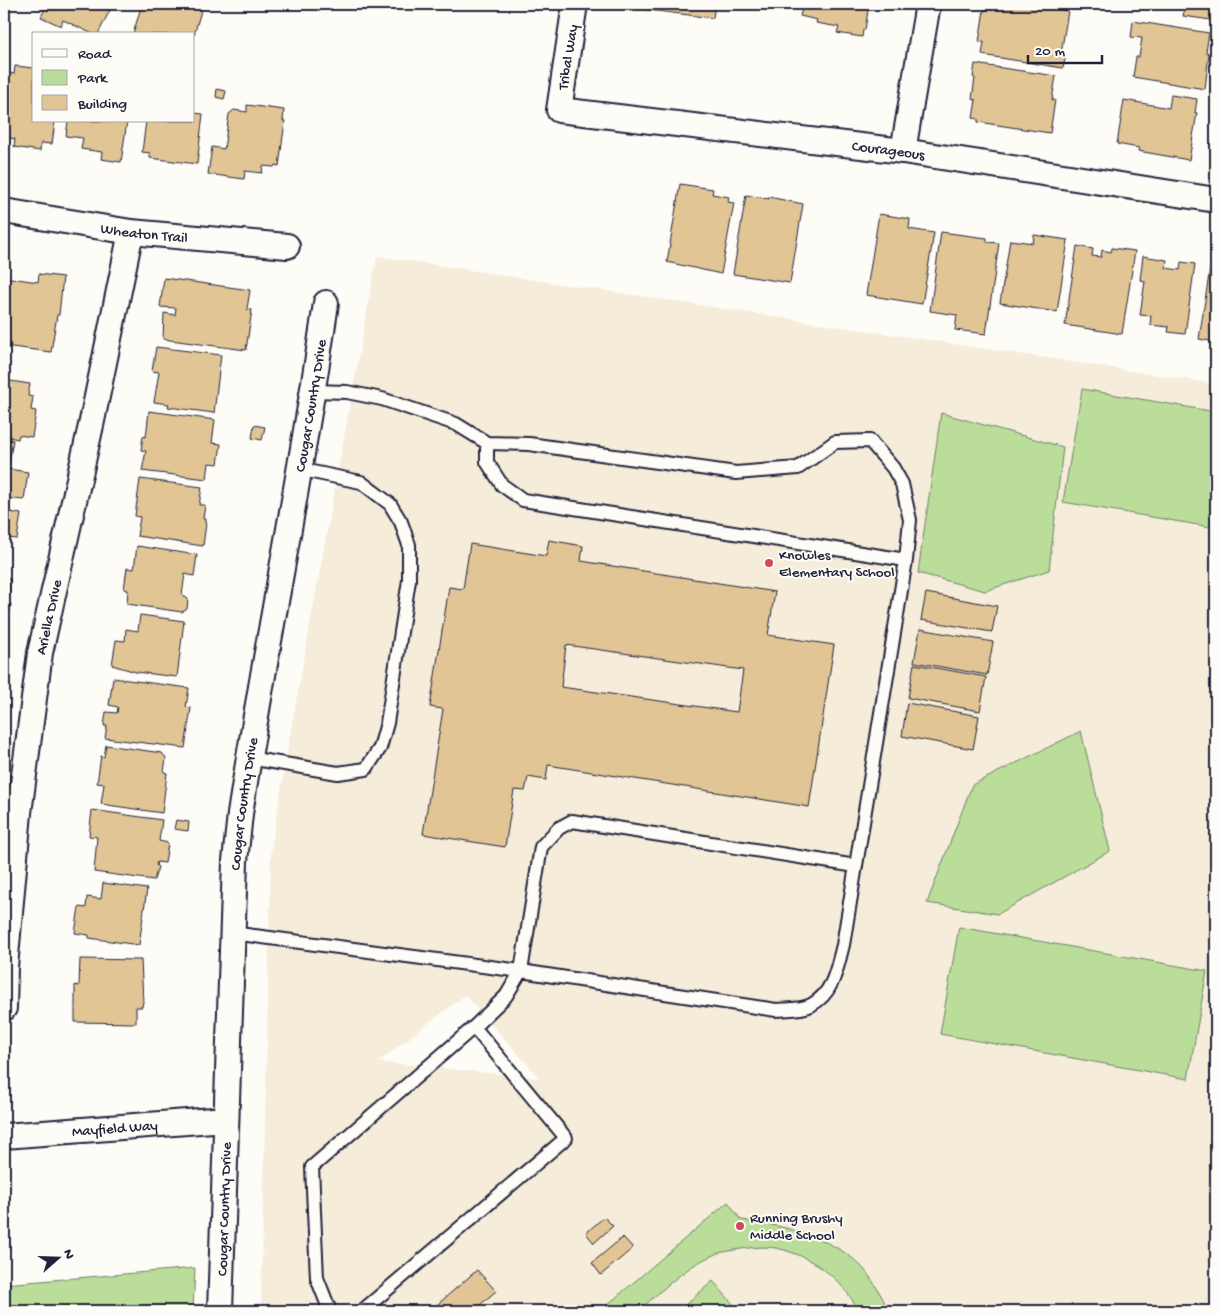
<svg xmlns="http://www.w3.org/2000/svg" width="1220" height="1315" font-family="'Gochi Hand',sans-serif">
  <rect width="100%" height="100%" fill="#fdfcf7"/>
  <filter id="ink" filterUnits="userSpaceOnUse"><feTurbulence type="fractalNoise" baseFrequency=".02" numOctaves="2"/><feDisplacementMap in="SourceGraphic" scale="10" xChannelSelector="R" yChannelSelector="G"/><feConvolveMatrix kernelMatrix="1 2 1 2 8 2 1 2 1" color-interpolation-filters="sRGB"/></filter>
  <g filter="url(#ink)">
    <path fill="#f5ecda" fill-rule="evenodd" d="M377,256L1216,384V1311H261L271,852L289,741ZM465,995L539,1077V1078L378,1062Z"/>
    <path fill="#bade99" stroke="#6e806a" d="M1082,389L1216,412V528L1063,502Z
      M941,413L1063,447L1049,570L985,591L918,573Z
      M1081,731L1110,851L998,914L927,903L972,785Z
      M959,927L1207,971L1188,1079L940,1034Z
      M728,1202L741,1220C780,1225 827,1235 858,1263C871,1275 881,1295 889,1311H858C844,1279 810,1255 776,1248C762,1246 747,1248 734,1250C729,1251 723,1252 719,1253C687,1264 663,1290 638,1311H600Z
      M195,1268L193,1311H4V1284Z
      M713,1281L739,1311H678Z"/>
    <path fill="#e1c595" stroke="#22223b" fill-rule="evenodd" d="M47,4H113L98,34H93L63,20L61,26L41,17Z
      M142,4H203L194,35L133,34Z
      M633,4H715L713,18L632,8Z
      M803,4H869L865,30H863L862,37L837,33L839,27L816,23L817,20L800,16Z
      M988,4H1025L1068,11L1061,54L1066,55L1063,68L982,55L984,42H979L984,10H986Z
      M1158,4H1214L1211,20L1183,16L1185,7Z
      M1133,21L1209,33L1206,52L1209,53L1205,89L1133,77L1136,57H1139L1142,38L1131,37Z
      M975,64L1056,76L1052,100H1055L1050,133L978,122V119L973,118L976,100L972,99L975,78L973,77Z
      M15,66L34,68V121H55L52,144L41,143L40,151L14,147L15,139L4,137V72L14,74Z
      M217,89L226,91L224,99L216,97Z
      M1171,95L1197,99L1195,113H1197L1189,160L1138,151L1139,148L1117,144L1124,100L1169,108Z
      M247,105L284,110L283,121H285L279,166L275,165L274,167L263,166L262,173L245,171L244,179L208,174L212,147L224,149L229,114L234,110L247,112Z
      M194,113L203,114L197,164L150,158V153L142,152L146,121H194Z
      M68,121H127L121,162L101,159L102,152L81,149L83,138L66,136Z
      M680,184L713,189L712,194L729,197L728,202L734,203L721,274L667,262Z
      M746,195L769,199V197L803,204L790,283L733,274Z
      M879,214L910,219L909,229L934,233L922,304L866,295Z
      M941,232L987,238V242L999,243L986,334L955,330L957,315L930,311Z
      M1034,235L1068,240L1057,312L1000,303L1010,240L1033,243Z
      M1077,246L1093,249L1092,256L1101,257L1102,250L1111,252L1112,248L1135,251L1122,334L1065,325Z
      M1143,256L1167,260L1166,268L1180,270L1181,262L1195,264L1185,334L1168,332L1169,327L1150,325L1151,316L1140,315L1145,281L1140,280Z
      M1211,262L1216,263V342L1199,339Z
      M39,274L63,277L59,315H57L51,352L4,346V277L38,282Z
      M164,278L250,290L247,309L252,310L246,350L163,339L164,313L175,315L176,308L160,307Z
      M156,347L221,355L214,413L168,407L169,404L154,402L159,372L152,371Z
      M4,380L30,384L28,396L33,397L31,410L36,411L32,437L19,435L18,439L4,436Z
      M149,411L215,420L212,443L221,444L218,464L209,463L207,479L142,471L146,451L141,450L143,436L146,437Z
      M254,425L265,427L262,440L252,438Z
      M4,439L13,440L8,469L28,472L24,500L4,498Z
      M140,479L202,487L199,505H205L203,519H205V523H206L203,546L137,536L140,517L135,516Z
      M4,511L21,514L17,539L6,538L4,552Z
      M549,540L583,546L581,561L775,592L768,635L834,645L809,807L548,765L546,780L528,777L525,791L514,790L505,847L423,834L443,709L430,707L449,587L463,589L470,544L546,556ZM566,645L743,670L737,712L561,687Z
      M137,546L197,555L194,576L185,574L182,595L188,599L187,609L182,612L127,604L128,590L124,589L127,568L134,569Z
      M4,578L10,579L8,603L11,604L9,618L4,617Z
      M926,593L997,606L992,632L921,620Z
      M140,615L184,621L177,677L136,672L112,665L116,640L125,641L126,629L138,631Z
      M920,629L993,642L987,675L914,662Z
      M914,664L986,677L980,711L908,698Z
      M113,678L189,688L186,707L191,708L185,748L105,738L107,726H104L106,712L117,713L118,707L109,705Z
      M907,703L979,716L973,749L902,736Z
      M106,745L162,753L166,758L164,772L167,773L162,813L101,804L104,784L97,783L101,756L104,757Z
      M92,810L162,820L159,841L168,843L165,863L157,862L156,865L158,867L154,880L94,872L97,837L89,836Z
      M176,820L189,822L188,831L174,829Z
      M103,883L147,889L139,945L89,938V935L75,933L79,907L86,908L87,897L101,899Z
      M80,959L141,960L143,1001L142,1007H136V1023L75,1022V985L79,986Z
      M604,1217L613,1226L594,1243L586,1233Z
      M623,1237L633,1248L601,1275L592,1263Z
      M477,1270L496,1291L473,1311H430Z"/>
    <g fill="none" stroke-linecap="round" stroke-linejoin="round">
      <defs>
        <path id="service" d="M487,443V462L502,485L523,500L906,560
          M248,758L338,773L366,769L380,748L387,723L409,580V545L401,522L390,504L361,482L298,469
          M232,933L521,971L776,1010C786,1009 802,1010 811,1005C834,993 837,967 843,945L906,560L910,520L902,484L893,468L870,441L835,442L798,468L736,473L529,444L487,443L456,424L382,399L347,392L314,391
          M330,1311L317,1278L312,1167L474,1027
          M362,1311L566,1138L474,1027L506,996L521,971L541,847L559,828L572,821L856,866"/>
        <g id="minor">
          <path id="s1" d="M575,4L559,110L903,151L1216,200"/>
          <path d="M903,151L928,4"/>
          <path id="s2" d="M4,211L131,232L287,246"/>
          <path id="s3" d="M4,1008L5,967L19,813L40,653L92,421L131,232"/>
          <path id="s4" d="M4,1136L226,1119"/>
          <path id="s5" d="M220,1311L235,861L240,814C266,643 302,474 326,303"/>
        </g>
      </defs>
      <use href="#service" stroke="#22223b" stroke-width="16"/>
      <use href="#minor" stroke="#22223b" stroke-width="28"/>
      <use href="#service" stroke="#fdfcf7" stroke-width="12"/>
      <use href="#minor" stroke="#fdfcf7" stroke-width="24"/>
    </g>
  </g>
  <g fill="#d1495b" stroke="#fdfcf7" stroke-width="2">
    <circle cx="769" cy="563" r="5"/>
    <circle cx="740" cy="1226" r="5"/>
  </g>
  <g text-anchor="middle" stroke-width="4" stroke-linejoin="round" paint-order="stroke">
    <g font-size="15" fill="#22223b" stroke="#fdfcf7">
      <text transform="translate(567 57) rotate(-81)" y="5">Tribal Way</text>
      <text dy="5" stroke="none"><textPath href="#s1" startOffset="439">Courageous</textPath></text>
      <text dy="5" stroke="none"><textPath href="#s2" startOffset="142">Wheaton Trail</textPath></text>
      <text dy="5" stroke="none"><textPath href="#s5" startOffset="912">Cougar Country Drive</textPath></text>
      <text dy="5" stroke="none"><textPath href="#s3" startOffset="394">Ariella Drive</textPath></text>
      <text dy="5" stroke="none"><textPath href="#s5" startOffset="508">Cougar Country Drive</textPath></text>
      <text dy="5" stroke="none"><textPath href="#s4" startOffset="111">Mayfield Way</textPath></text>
      <text dy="5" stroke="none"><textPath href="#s5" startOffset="102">Cougar Country Drive</textPath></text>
    </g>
    <g font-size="15" fill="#22223b" stroke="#fdfcf7" text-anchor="start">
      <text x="779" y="559">Knowles<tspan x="779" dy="17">Elementary School</tspan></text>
      <text x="750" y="1222">Running Brushy<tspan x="750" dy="17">Middle School</tspan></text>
    </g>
  </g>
  <rect width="1220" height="1315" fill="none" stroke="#fdfcf7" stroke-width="20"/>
  <rect x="10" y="10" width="1200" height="1295" fill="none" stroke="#22223b" stroke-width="2" filter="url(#ink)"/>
  <rect x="32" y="32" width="162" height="90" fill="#fdfcf7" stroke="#a5a5ac"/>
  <rect x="42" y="49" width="25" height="8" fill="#fdfcf7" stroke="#a5a5ac"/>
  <text x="78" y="58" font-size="15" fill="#22223b">Road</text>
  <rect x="42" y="70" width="25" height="15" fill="#bade99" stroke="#a5a5ac"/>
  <text x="78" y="82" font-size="15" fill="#22223b">Park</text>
  <rect x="42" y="95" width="25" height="15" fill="#e1c595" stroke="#a5a5ac"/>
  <text x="78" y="108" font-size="15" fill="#22223b">Building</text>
  <g transform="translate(58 1258) rotate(70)" stroke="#fdfcf7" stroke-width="4" paint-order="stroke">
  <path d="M0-4L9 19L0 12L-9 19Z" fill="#22223b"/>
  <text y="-8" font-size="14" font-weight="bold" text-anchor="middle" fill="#22223b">N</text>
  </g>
  <path d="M1028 55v8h74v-8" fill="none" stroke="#22223b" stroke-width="2.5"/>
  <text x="1035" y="55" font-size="15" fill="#22223b" stroke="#fdfcf7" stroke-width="4" paint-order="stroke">20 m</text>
</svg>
